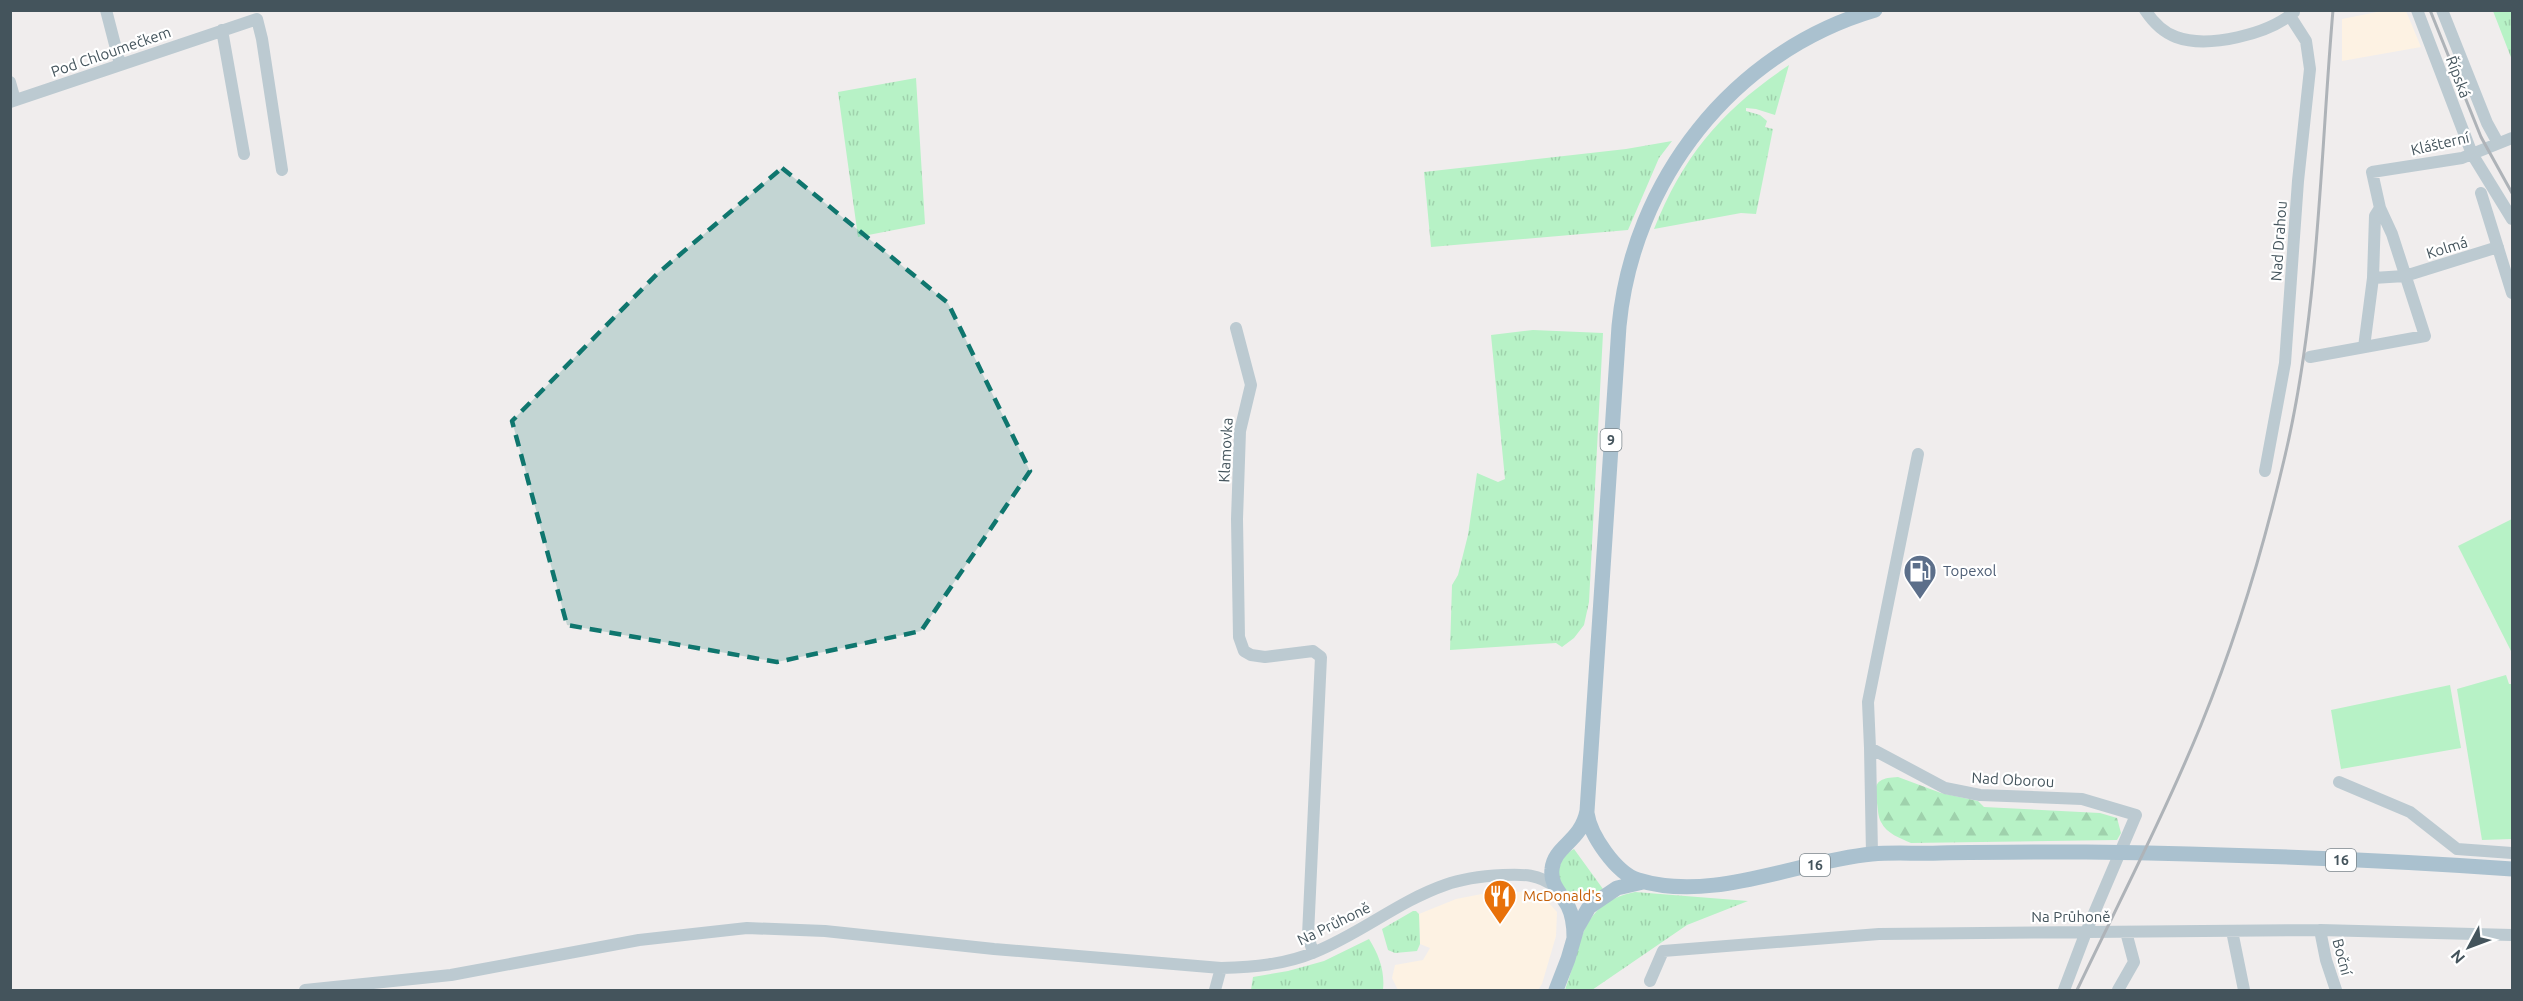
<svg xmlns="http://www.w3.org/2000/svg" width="2523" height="1001" font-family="Ubuntu,sans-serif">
  <defs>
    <pattern id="grass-tufts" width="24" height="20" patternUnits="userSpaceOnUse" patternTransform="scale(1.5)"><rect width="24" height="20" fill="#b7f2c6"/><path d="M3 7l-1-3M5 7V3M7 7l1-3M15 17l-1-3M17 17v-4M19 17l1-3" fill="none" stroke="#9fd1ac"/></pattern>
    <pattern id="forest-firs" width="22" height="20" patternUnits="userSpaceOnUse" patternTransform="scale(1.5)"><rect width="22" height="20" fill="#b7f2c6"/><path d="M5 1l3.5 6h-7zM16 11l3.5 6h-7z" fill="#9fd1ac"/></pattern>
  </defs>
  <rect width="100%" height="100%" fill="#f0eded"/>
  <path fill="#fdf2e3" d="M2382,11H2406L2421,47L2342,61V19Z
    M1538,891L1557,912L1556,936L1542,984L1538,990H1398L1392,978L1395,965L1423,960L1430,948L1420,944L1419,914L1456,899L1487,893Z"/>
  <path fill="url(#grass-tufts)" d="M2493,11H2512V60Z
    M1789,65L1775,115L1756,109L1746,108V111L1760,115L1767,121L1765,127L1773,129L1756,214L1741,213L1654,229C1684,154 1722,110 1789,65Z
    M916,78L925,224L858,237L838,92Z
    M1672,141L1659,158L1628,230L1431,247L1424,172L1626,149Z
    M1533,330L1603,333L1589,602L1584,625L1574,638L1562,647L1556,643L1450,650L1452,585L1458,575L1468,535L1477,473L1498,482L1505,479L1491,335Z
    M1574,849L1603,889C1567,917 1541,867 1574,849Z
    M1635,892L1748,901L1687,925L1592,990H1565C1583,944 1578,904 1635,892Z
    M1413,911H1416L1419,914L1420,944L1417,951L1395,953L1388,950L1382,929Z
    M1369,939C1379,955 1385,971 1383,990H1251L1253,977L1288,971L1324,961Z"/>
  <path fill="url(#forest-firs)" d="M1898,777L1941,793L1978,801L1984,807L2100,813L2117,818L2121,833L2117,840L1911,843C1900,838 1887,834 1881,822C1878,817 1878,809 1877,803C1873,783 1877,778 1898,777Z"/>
  <path fill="#b7f2c6" d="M2512,519V653L2458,546Z
    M2506,675L2509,684H2512V839L2482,840L2457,689Z
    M2450,685L2461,748L2341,769L2331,710Z"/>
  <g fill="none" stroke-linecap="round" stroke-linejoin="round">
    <path stroke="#bccad1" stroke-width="12" d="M106,10L120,64
      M2145,10C2153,22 2162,32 2176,37C2208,49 2269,34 2294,12
      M2417,10L2472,154L2512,219
      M2442,10L2487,123L2498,143
      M222,30L244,154
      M10,82L15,100
      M10,102L257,19L262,39L282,170
      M2481,193L2512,293
      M2373,278L2405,276L2498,247
      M1236,328L1251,385L1240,431L1237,519L1239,637L1244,651L1251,655L1265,657L1313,651L1321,657L1308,935L1313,953
      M2364,347L2373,278L2375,216L2380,208
      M2310,357L2425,336L2392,234L2380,208L2372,172L2462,158L2512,138
      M1918,454L1868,702L1870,748L1945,788L1980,795L2082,799L2136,815L2086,932L2064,990
      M2265,471L2285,363L2298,181L2310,69L2306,41L2290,16
      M1870,748L1872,854
      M2339,782L2410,812L2457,849L2512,853
      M2320,930L2326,960L2336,990
      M2232,931L2244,990
      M1650,981L1663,951L1879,934L2320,930L2512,935
      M305,990L451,975L639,940L747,928L825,931L994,949L1221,968C1253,967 1284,965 1315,952C1360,934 1399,901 1445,885C1464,878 1484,876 1503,875C1523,874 1539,874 1555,887
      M1215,990L1221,968
      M2118,990L2134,962L2126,932"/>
    <path stroke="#aac1cf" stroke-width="15" d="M1587,813C1590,835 1616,873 1638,880C1713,903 1797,861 1872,854C1895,852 1918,854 1940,853C1989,852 2037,852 2086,852C2228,854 2371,859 2512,869
      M1574,937C1574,926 1573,916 1568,906C1561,893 1550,885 1552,869C1554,846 1581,842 1587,811L1619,326C1633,181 1732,52 1875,10
      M1556,990L1568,959L1577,928L1589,907L1617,888L1643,882"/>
    <path stroke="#aeb3b8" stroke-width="3" d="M2430,10L2481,137L2512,193
      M2077,990C2119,902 2164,815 2201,725C2236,639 2263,550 2284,460C2319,314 2320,160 2333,10"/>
  </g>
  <path fill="#0f766e" fill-opacity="0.2" stroke="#0f766e" stroke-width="4.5" stroke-dasharray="12 8" stroke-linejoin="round" d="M782,168L948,303L1030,471L921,631L777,662L567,625L512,421L657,274Z"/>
  <defs>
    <symbol id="fuel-pin" viewBox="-11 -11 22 30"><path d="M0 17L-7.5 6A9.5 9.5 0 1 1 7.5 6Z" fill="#5c6f8a" stroke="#fff"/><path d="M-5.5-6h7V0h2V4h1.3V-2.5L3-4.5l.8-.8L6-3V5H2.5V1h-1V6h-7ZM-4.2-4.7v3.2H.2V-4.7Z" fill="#fff"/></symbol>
    <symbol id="restaurant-pin" viewBox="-11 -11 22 30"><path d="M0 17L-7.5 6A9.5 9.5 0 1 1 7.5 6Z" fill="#e8710a" stroke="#fff"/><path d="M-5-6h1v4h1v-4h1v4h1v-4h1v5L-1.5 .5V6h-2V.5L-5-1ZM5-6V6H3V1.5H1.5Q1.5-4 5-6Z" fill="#fff"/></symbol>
  </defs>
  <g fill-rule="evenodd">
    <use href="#fuel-pin" x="1901" y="552" width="38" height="52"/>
    <use href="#restaurant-pin" x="1481" y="877" width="38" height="52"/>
  </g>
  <g text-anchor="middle" stroke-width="4.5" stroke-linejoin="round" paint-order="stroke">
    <g fill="#fff" stroke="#7c878d" stroke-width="1.5">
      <rect x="1600.5" y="429" width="21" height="22" rx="4.5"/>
      <rect x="2326" y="849" width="30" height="22" rx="4.5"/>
      <rect x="1800" y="854" width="30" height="22" rx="4.5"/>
    </g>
    <g font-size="14" font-weight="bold" fill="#44545c">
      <text x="1611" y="445">9</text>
      <text x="2341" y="865">16</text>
      <text x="1815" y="870">16</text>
    </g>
    <g font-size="15" fill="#44545c" stroke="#fff">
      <text transform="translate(111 52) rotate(-19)" y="5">Pod Chloumečkem</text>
      <text transform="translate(2458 77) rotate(69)" y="5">Řípská</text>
      <text transform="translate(2440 144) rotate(-13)" y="5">Klášterní</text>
      <text transform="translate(2279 241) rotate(-86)" y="5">Nad Drahou</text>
      <text transform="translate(2447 248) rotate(-17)" y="5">Kolmá</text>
      <text transform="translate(1226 450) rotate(-87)" y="5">Klamovka</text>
      <text transform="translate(2013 780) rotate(3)" y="5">Nad Oborou</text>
      <text x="2071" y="922">Na Průhoně</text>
      <text transform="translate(1334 924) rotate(-26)" y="5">Na Průhoně</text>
      <text transform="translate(2342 957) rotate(75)" y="5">Boční</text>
    </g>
    <g font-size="15" fill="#4e5e75" stroke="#fff" text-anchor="start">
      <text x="1943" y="576">Topexol</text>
    </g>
    <g font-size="15" fill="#c56008" stroke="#fff" text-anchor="start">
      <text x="1523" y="901">McDonald's</text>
    </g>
  </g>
  <rect width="2523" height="1001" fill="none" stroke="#44545c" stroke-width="24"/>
  <g transform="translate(2469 947) rotate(229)" stroke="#ffffff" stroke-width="4.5" paint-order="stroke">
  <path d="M0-4.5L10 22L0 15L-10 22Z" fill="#44545c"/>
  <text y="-9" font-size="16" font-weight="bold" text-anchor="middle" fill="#44545c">N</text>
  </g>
</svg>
